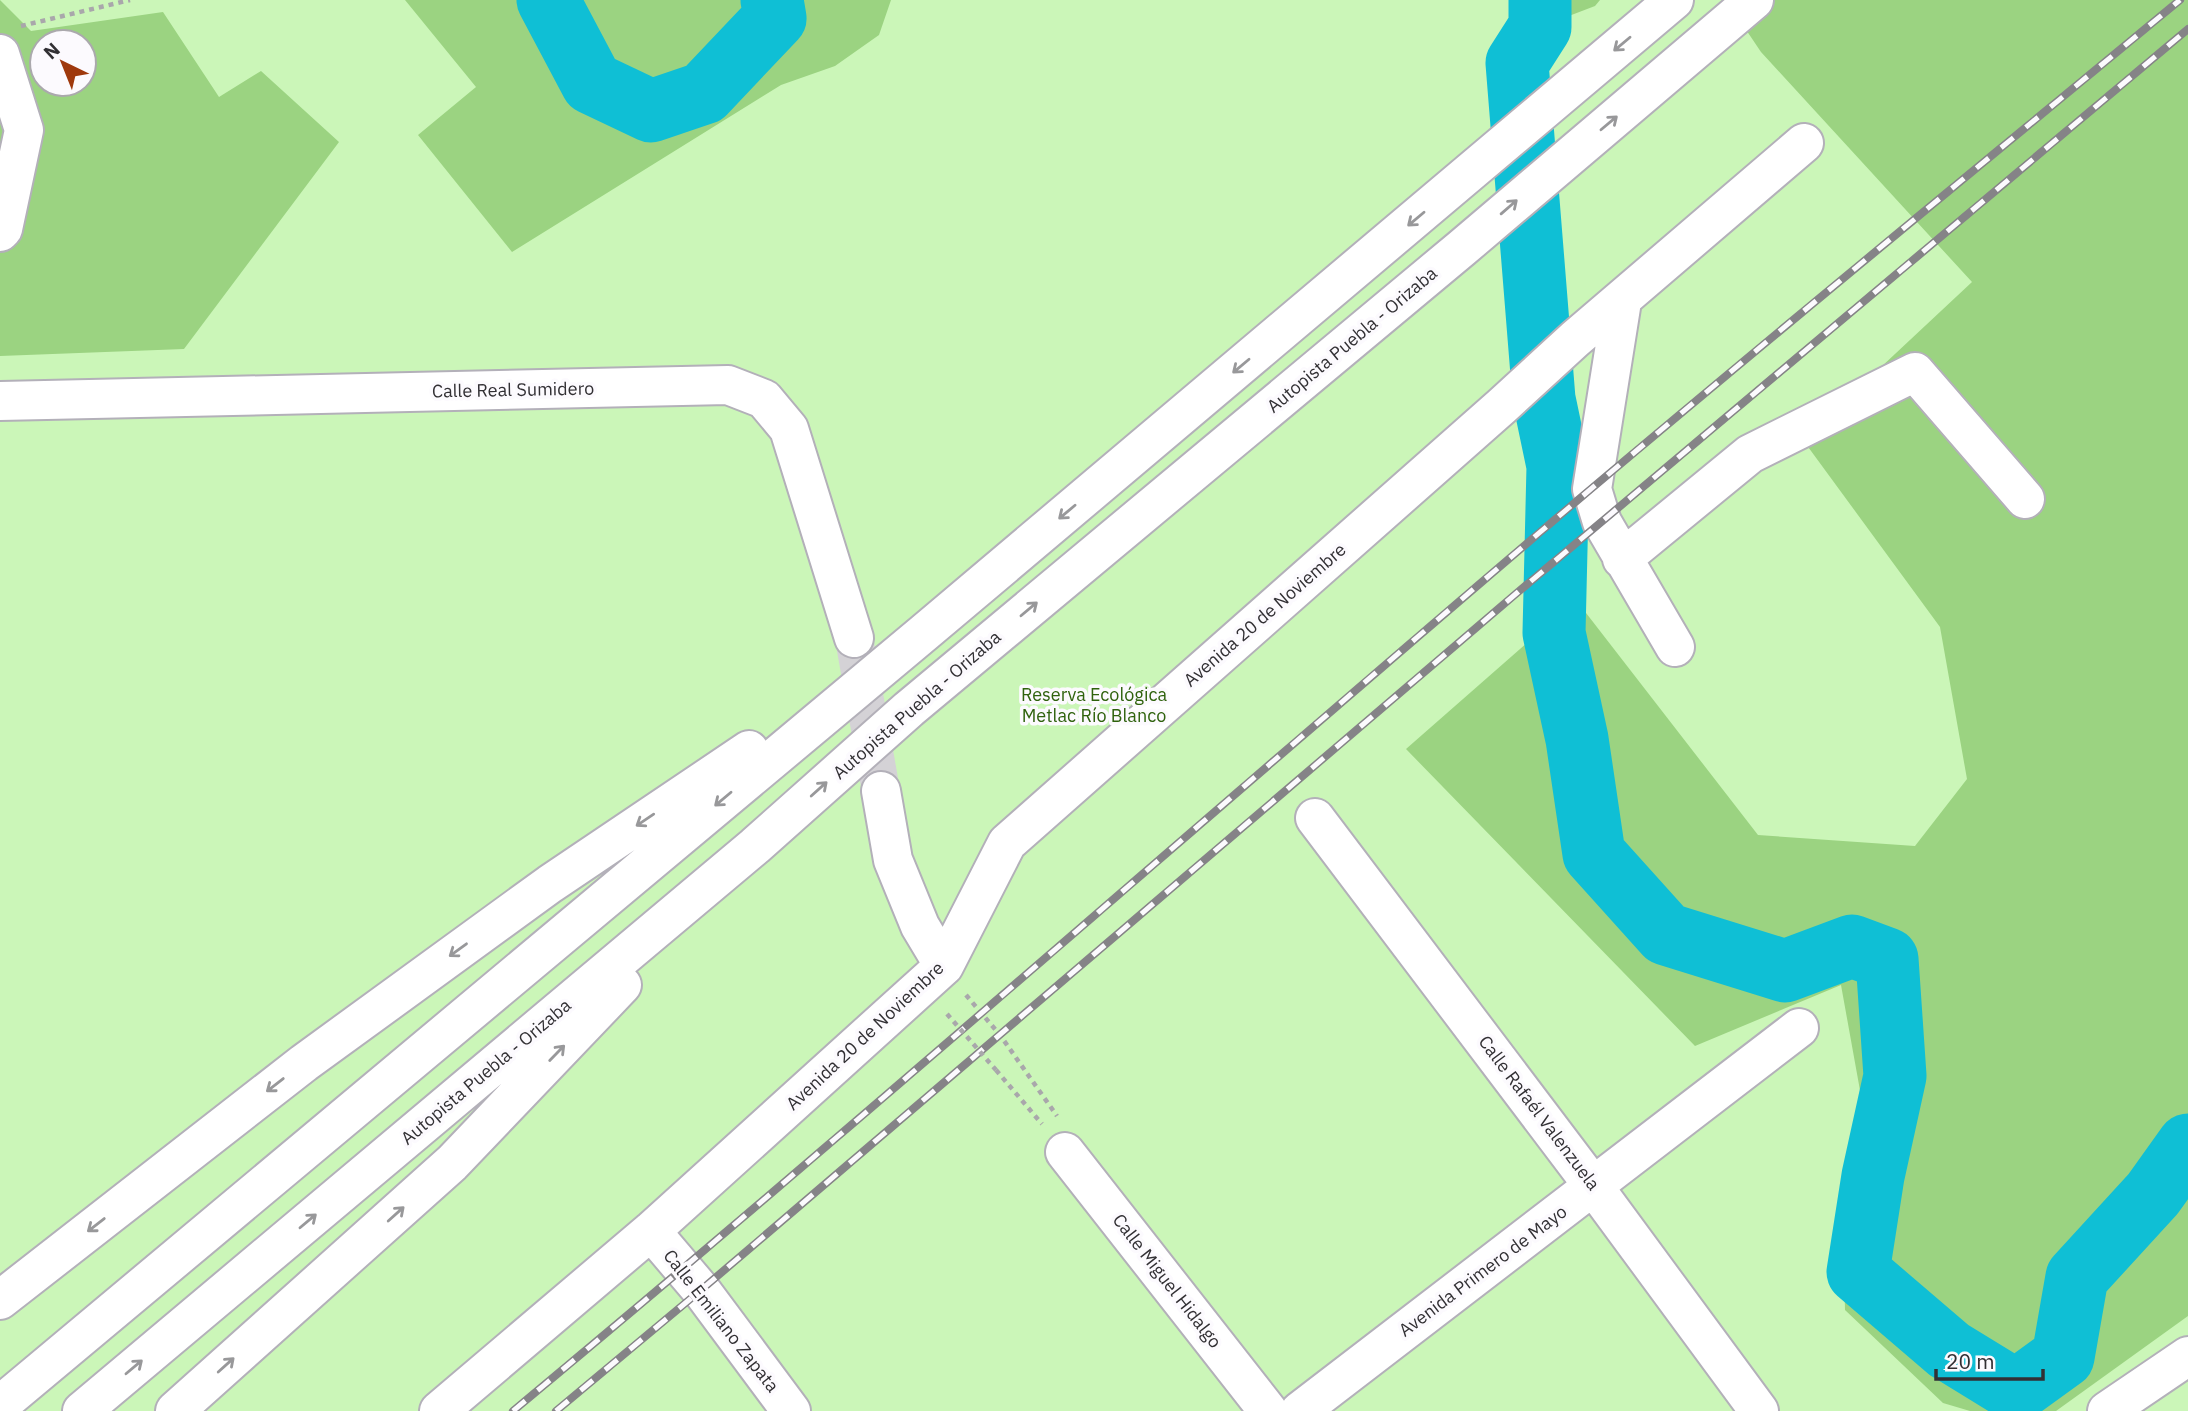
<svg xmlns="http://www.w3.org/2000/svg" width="2188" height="1411" font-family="'IBM Plex Sans',sans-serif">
  <rect width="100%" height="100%" fill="#fcfafe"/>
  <path fill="#cbf6b8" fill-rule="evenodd" d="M0,0H2188V1411H0ZM42,42H84V84H42Z"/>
  <path fill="#9bd381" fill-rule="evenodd" d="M0,0L31,31L163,12L219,97L261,71L339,142L184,349L0,356ZM42,42H84V84H42Z
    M405,0H891L879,35L835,66L781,85L512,252L418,135L476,87Z
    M1525,0H1600L1595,6L1540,27Z
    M1726,0H2188V1316L2056,1411H1970L1943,1403L1845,1310L1842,1179L1863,1107L1841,985L1695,1046L1406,749L1576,600L1758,835L1915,846L1967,779L1940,627L1803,440L1972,282L1761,52Z"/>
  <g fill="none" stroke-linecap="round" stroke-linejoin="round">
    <path stroke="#0fbfd5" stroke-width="63" d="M548,0L592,83L651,111L704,93L775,18L772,0
      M1540,0V27L1517,63L1544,399L1558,466L1554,633L1577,739L1594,854L1666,934L1785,971L1852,946L1887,959L1895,1076L1873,1176L1858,1272L1949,1350L2016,1391L2063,1357L2077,1277L2153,1194L2188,1145"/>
    <path stroke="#d4d2d6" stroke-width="38" stroke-dasharray="38 19" stroke-linecap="butt" d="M854,638L881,791"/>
    <defs>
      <path id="street" d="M0,54L24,130L3,229L0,232
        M1622,301L1592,489L1602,522L1675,647
        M0,401L728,385L764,399L789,429L854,638
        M1622,559L1750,454L1915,372L2025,499
        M881,791L893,860L920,926L944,966
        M1315,818L1594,1187L1759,1411
        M1065,1152L1268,1411
        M651,1231L701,1290L791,1411
        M439,1411L651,1231L944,966L1007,843L1502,406L1575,339L1804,143
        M1300,1411L1799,1028
        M2107,1411L2188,1356"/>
      <path id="highway" d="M0,1300L304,1063L550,884L749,750
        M0,1405L925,632L1674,0
        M82,1411L755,846L909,709L1462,248L1754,0
        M175,1411L452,1163L622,985"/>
    </defs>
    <use href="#street" stroke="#b3b0b9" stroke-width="42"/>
    <use href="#highway" stroke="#b3b0b9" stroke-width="42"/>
    <path stroke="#a9a7ab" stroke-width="4.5" stroke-dasharray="5 5" stroke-linecap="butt" d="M21,26L130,0
      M966,995L1000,1035L1057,1116
      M996,1070L1042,1124"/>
    <use href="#street" stroke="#fff" stroke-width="38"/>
    <use href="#highway" stroke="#fff" stroke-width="38"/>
    <defs>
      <path id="rail" d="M513,1411C870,1114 1218,806 1572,505C1773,335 1977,168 2180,0
        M556,1411L701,1290L1518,592L2188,29"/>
    </defs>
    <use href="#rail" stroke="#858387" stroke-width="8"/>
    <use href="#rail" stroke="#fcfafe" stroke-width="5" stroke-dasharray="16" stroke-linecap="butt"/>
    <path stroke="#a9a7ab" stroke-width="4.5" stroke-dasharray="5 5" stroke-linecap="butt" d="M947,1014L996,1070"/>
  </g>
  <defs><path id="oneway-shaft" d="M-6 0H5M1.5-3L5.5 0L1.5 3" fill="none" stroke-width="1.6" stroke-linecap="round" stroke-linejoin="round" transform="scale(1.75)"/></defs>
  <g stroke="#98989a">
    <use href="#oneway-shaft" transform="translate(1622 44) rotate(140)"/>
    <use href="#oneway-shaft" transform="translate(1609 123) rotate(-40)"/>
    <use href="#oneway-shaft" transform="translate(1509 207) rotate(-41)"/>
    <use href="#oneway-shaft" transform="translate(1416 219) rotate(140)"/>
    <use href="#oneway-shaft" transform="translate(1241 366) rotate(140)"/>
    <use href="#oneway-shaft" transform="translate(1067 512) rotate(140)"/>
    <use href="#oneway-shaft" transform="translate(1029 609) rotate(-40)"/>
    <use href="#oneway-shaft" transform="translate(819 789) rotate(-42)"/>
    <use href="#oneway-shaft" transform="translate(723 799) rotate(140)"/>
    <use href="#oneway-shaft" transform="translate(645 820) rotate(146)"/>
    <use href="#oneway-shaft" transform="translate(458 950) rotate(144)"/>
    <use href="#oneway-shaft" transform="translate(557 1053) rotate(-46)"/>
    <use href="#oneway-shaft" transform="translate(275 1085) rotate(142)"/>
    <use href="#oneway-shaft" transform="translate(396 1214) rotate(-42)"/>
    <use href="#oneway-shaft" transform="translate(308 1221) rotate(-40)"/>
    <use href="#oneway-shaft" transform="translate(96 1225) rotate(142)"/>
    <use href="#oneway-shaft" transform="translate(226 1365) rotate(-42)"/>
    <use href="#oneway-shaft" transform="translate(134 1367) rotate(-40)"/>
  </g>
  <g text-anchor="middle" stroke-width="7" stroke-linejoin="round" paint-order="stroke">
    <g font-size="18" fill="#323034" stroke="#fcfafe">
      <text transform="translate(1352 340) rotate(-40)" y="6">Autopista Puebla - Orizaba</text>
      <text transform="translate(513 390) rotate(-1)" y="6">Calle Real Sumidero</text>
      <text transform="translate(1265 615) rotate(-41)" y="6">Avenida 20 de Noviembre</text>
      <text transform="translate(917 705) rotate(-41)" y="6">Autopista Puebla - Orizaba</text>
      <text transform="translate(865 1036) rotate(-43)" y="6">Avenida 20 de Noviembre</text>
      <text transform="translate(486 1072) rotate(-40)" y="6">Autopista Puebla - Orizaba</text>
      <text transform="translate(1539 1113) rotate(53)" y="6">Calle Rafaél Valenzuela</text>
      <text transform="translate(1483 1271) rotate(-37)" y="6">Avenida Primero de Mayo</text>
      <text transform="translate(1167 1281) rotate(52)" y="6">Calle Miguel Hidalgo</text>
      <text transform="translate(721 1321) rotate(52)" y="6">Calle Emiliano Zapata</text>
    </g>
    <g font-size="18" fill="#2f620d" stroke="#fcfafe">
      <text x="1094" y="701">Reserva Ecológica<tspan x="1094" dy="21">Metlac Río Blanco</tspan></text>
    </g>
  </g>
  <g transform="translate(63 63) rotate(317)"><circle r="33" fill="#fcfafe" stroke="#aba9ad" stroke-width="2"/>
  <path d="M0-5L12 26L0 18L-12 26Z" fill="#9f390d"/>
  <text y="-10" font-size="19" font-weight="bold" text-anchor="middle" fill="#323034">N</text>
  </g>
  <path d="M1936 1369v10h107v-10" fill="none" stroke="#323034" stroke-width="3.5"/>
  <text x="1946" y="1369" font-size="21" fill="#323034" stroke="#fcfafe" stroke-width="5" paint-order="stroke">20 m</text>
</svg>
